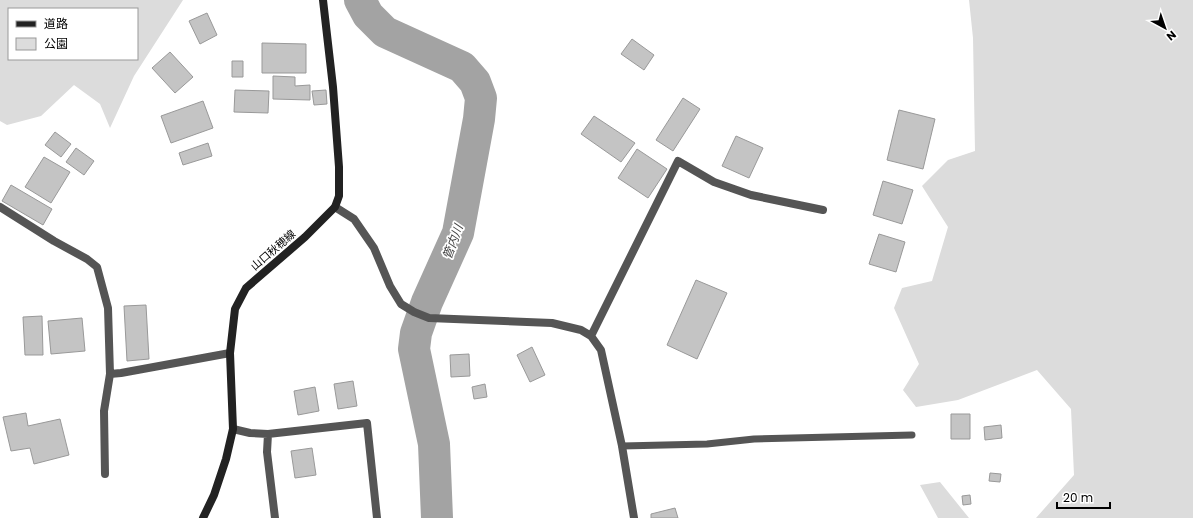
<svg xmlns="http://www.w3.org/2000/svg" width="1193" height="518" font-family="Poppins,'Noto Sans JP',sans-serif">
  <rect width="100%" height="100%" fill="#fff"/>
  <path fill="#dcdcdc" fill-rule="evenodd" d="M0,0H183L134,76L110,128L100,104L74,85L41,116L7,125L0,121ZM9,9H137V59H9Z
    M969,0H1193V518H1036L1074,475L1071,409L1037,370L958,400L916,407L903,390L919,364L894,308L902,288L932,281L948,227L922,186L948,160L975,151L973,38Z
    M940,482L969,518H938L920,485Z"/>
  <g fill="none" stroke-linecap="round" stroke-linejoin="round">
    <path stroke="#a3a3a3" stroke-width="32" d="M360,0L368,15L385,32L462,67L475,82L481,98L479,119L458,233L427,302L416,333L414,349L434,444L437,518"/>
  </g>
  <path fill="#c4c4c4" stroke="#999" d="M207,13L217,35L200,44L189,21Z
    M632,39L654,55L644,70L621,54Z
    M262,43L306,44V73H262Z
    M170,52L193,77L175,93L152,68Z
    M232,61H243V77H232Z
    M273,76L295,77V86L310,85V100L273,99Z
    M235,90L269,91L268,113L234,112Z
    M326,90L327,104L314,105L312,91Z
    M683,98L700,109L673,151L656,140Z
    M203,101L213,128L171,143L161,116Z
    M899,110L935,119L923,169L887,160Z
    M594,116L635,143L621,162L581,134Z
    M55,132L71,144L61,157L45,145Z
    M736,136L763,148L749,178L722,166Z
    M208,143L212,156L183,165L179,153Z
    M76,148L94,161L84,175L66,162Z
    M637,149L667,169L648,198L618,178Z
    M44,157L70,172L51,203L25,187Z
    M883,181L913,190L902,224L873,215Z
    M11,185L52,209L43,225L2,201Z
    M879,234L905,242L896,272L869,264Z
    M696,280L727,293L697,359L667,345Z
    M146,305L149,359L127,361L124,306Z
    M42,316L43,355H25L23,317Z
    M82,318L85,351L51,354L48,321Z
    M532,347L545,375L530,382L517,355Z
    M469,354L470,376L451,377L450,355Z
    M353,381L357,406L338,409L334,384Z
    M485,384L487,397L474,399L472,387Z
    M315,387L319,411L298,415L294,391Z
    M26,413L28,426L60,419L69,455L34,464L30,448L11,451L3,417Z
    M951,414H970V439H951Z
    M1001,425L1002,438L985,440L984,427Z
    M312,448L316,475L295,478L291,451Z
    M990,473L1001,474L1000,482L989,481Z
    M970,495L971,504L963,505L962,496Z
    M675,508L678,518H651V514Z"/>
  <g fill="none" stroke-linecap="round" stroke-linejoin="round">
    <path stroke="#555" stroke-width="7" d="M622,446L707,444L754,439L912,435"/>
    <path stroke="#555" stroke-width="8" d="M0,207L54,241L87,259L97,267L108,308L110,374L104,411L105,474
      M335,207L354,219L374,248L390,286L401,304L414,312L429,318L552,323L581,330L591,336L601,350L622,446L634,518
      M591,336L678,161L714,182L751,195L823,210
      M110,374L121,373L230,353
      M233,429L250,433L268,434L267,452L275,518
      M268,434L367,423L377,518"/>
    <path stroke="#222" stroke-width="8" d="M203,518L214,495L226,459L233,429L230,353L235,309L246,288L305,237L335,207L339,196V167L333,87L323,0"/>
  </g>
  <g text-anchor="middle" stroke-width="3.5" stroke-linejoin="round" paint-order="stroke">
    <g font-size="11" fill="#000" stroke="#fff">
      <text transform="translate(273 250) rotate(-41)" y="4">山口秋穂線</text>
    </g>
    <g font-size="12" font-style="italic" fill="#444" stroke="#fff">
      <text transform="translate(453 242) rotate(-70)" y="4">管内川</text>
    </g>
  </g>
  <rect x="8" y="8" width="130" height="52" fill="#ffffff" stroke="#999999"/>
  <rect x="16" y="21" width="20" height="6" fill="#222222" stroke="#999999"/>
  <text x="44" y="28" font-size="12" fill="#000000">道路</text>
  <rect x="16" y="38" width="20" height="12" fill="#dcdcdc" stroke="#999999"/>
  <text x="44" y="48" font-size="12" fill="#000000">公園</text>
  <g transform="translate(1165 28) rotate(140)" stroke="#ffffff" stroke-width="3" paint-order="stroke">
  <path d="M0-3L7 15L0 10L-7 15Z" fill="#000000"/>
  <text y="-6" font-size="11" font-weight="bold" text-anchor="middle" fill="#000000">N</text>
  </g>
  <path d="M1057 502v6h53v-6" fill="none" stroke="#000000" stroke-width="2"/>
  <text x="1063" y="502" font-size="12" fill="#000000" stroke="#ffffff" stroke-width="3" paint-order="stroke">20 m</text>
</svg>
